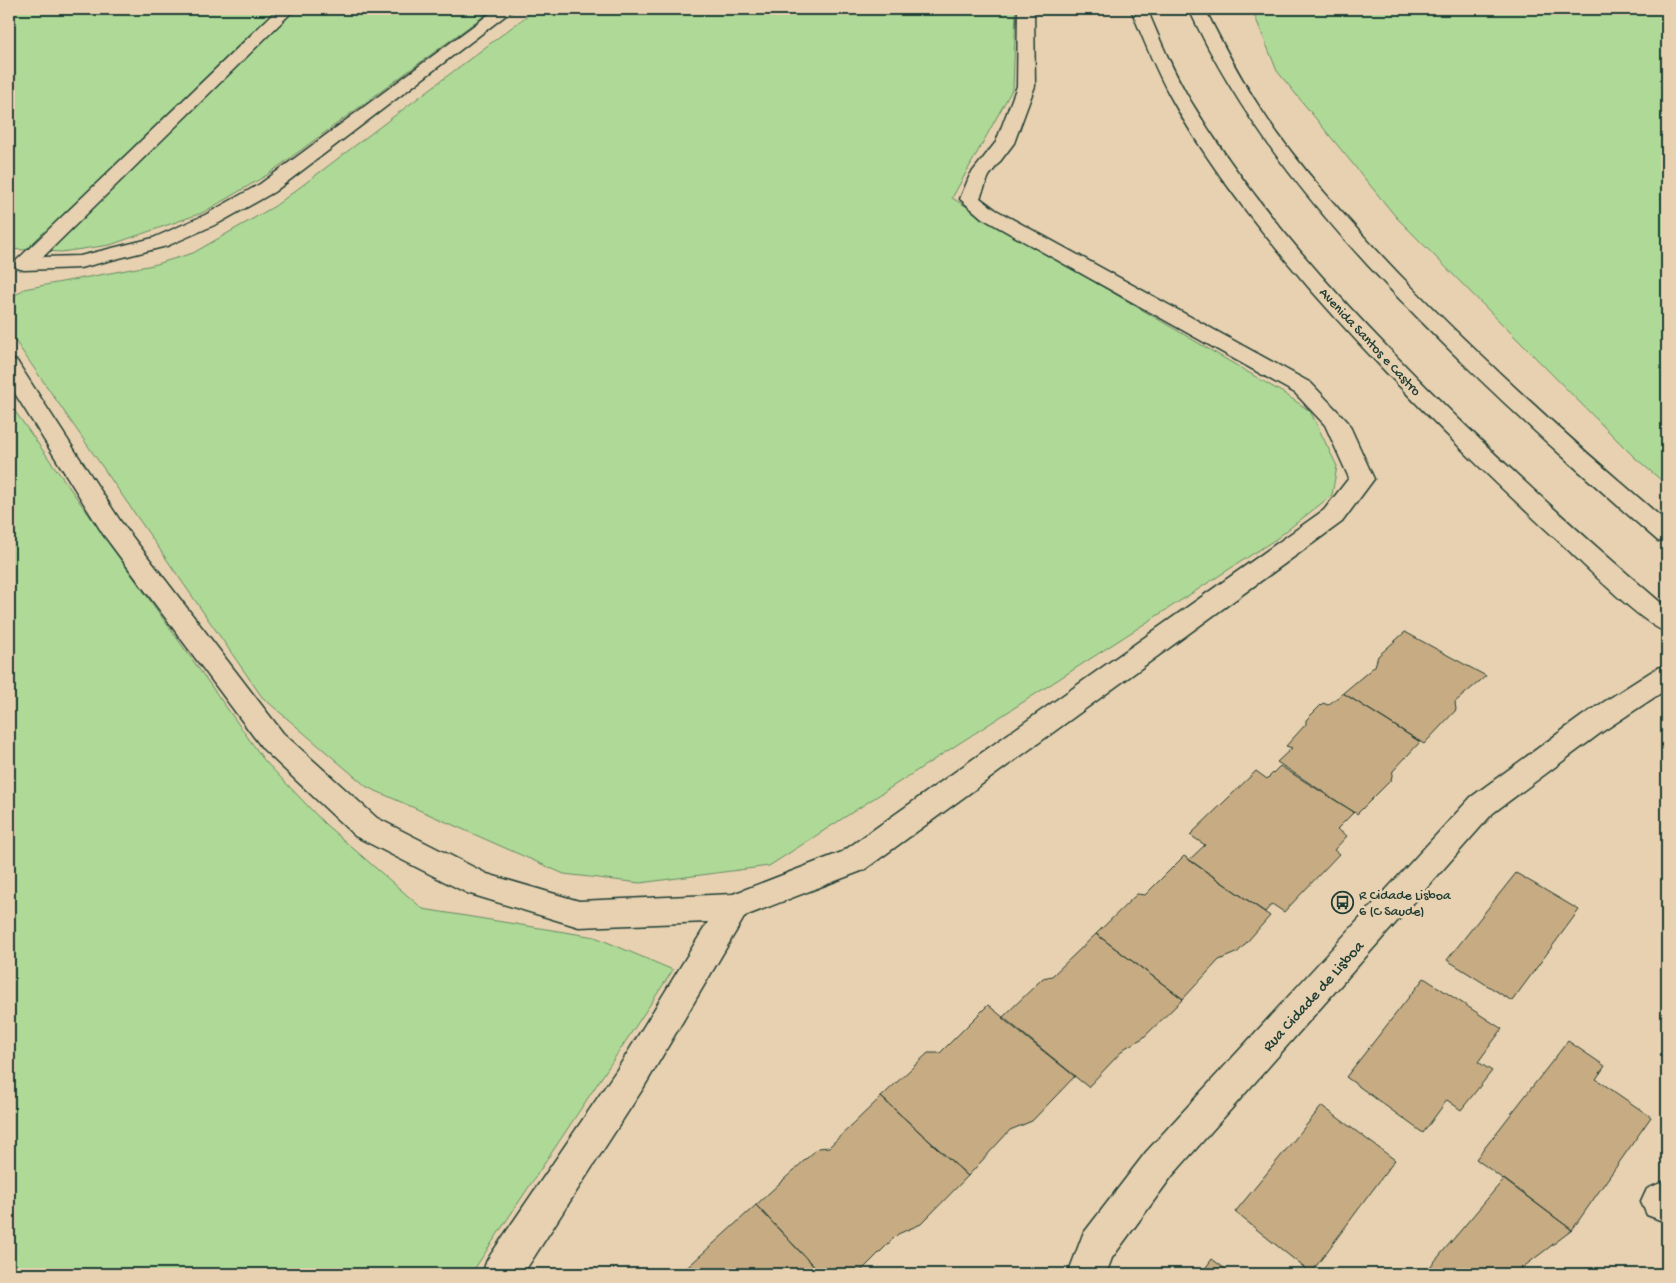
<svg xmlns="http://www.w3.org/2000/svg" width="1676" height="1283" font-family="'Gochi Hand',sans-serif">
  <rect width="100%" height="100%" fill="#e7d1b0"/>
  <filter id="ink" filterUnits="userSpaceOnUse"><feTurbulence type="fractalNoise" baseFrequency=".02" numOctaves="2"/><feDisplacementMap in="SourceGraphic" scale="10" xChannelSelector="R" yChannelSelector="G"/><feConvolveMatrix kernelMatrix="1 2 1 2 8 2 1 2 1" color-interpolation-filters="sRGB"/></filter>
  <g filter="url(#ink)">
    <path fill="#aed996" stroke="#668b65" d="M9,9H493L267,175L202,213L110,245L61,252L9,249Z
      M536,9H1016L1013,88L952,198L1285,394L1310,411L1337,466L1332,495L1276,539L769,866L640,883L564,874L367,787L262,697L9,332V300L24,289L153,265L193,253L275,206Z
      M1252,9H1667V485L1634,457L1396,217L1277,71Z
      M9,403L264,760L325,824L423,909L595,937L673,970L471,1274H9Z"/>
    <path fill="#c7ab82" stroke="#1f3d34" d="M1405,632L1486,676L1455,702L1456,710L1424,744L1343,693L1375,666L1378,656Z
      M1343,693L1420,742L1393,771L1391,780L1357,814L1277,762L1292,748L1286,746L1306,724V720L1323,703L1328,705Z
      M1280,766L1354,812L1337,829L1347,836L1334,850L1339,854L1284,912L1272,904L1265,912L1189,860L1205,845L1190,835L1256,771L1267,779Z
      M1184,856L1270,916L1238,952L1219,960L1183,999L1096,934L1137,894L1145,895Z
      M1516,873L1579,910L1512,1001L1447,960Z
      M1096,934L1183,999L1143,1038L1125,1048L1088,1087L1002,1018L1043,978L1052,976Z
      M1424,978L1502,1029L1478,1062L1492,1071L1461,1110L1447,1100L1423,1133L1346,1077Z
      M988,1005L1075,1076L1032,1121L1010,1130L968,1176L881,1097L928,1053H940Z
      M1568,1041L1605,1066L1596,1079L1651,1117L1572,1230L1476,1159Z
      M881,1097L968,1176L921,1224L898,1234L858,1274H821L756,1205L818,1148L829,1147Z
      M1322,1106L1395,1160L1311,1273L1235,1212Z
      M1504,1179L1572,1230L1514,1274H1424Z
      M756,1205L821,1274H680Z
      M1212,1259L1232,1274H1201Z"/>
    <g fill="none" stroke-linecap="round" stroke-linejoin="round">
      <defs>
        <path id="minor" d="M278,9H295L43,257L80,256L153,238L205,215L260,184L496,9H514L274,192L219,223L167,246L80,268L24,270L17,268L14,264L17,260Z
          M1018,9H1034L1035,86L1014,143L989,176L980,198L996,210L1311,383L1348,422L1374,479L1342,522L864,870L745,916L644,1087L523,1274H482L487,1260L620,1065L708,922L579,927L467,893L355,836L263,749L103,534L9,384V359L17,361L20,366L121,522L283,733L377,818L487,874L579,901L733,894L842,852L1324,510L1349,478L1325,425L1295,393L982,218L960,199L970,175L996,142L1017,86Z
          M1667,665V689L1602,732L1493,813L1172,1176L1112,1258L1106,1274H1068L1083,1234L1146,1152L1471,797L1582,716L1657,668Z
          M1667,1180V1217L1660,1220L1647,1215L1641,1202L1647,1189Z"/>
        <path id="major" d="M1131,9H1147C1160,40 1173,71 1190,100C1246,193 1318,276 1393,353C1480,443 1572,527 1667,608V632C1646,627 1585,566 1565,547C1476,466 1390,380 1310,289C1259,229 1208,166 1170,96C1155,68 1143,39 1131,9Z
          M1189,9H1205C1222,43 1239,76 1260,108C1299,168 1349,221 1398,273C1483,361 1574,443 1667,522V543L1658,541C1575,469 1494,396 1417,317C1327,225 1243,127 1189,9Z"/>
      </defs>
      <use href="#minor" stroke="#1f3d34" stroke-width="3"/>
      <use href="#major" stroke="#1f3d34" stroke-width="3"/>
      <use href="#minor" fill="#e7d1b0" fill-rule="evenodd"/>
      <use href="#major" fill="#e7d1b0" fill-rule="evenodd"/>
    </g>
  </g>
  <defs>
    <symbol id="bus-ring" viewBox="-11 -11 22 22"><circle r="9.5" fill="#e7d1b0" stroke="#1f3d34" stroke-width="1.5"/><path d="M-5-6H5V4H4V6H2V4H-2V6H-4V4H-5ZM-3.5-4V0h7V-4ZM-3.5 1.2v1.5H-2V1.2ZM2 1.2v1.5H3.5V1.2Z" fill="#1f3d34"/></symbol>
  </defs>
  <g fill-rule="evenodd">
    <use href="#bus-ring" x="1330" y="890" width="25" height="25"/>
  </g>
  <g text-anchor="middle" stroke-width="5" stroke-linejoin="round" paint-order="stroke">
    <g font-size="14" fill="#1f3d34" stroke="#e7d1b0">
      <text transform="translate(1371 341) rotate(47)" y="5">Avenida Santos e Castro</text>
    </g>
    <g font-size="14" fill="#1f3d34" stroke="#e7d1b0" text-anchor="start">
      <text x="1359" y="899">R Cidade Lisboa<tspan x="1359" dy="16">6 (C Saude)</tspan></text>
    </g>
    <g font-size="16" fill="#1f3d34" stroke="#e7d1b0">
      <text transform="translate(1312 995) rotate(-48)" y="6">Rua Cidade de Lisboa</text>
    </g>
  </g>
  <rect width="1676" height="1283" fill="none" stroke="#e7d1b0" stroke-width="30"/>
  <rect x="15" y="15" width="1646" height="1253" fill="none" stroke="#1f3d34" stroke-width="2" filter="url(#ink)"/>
</svg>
